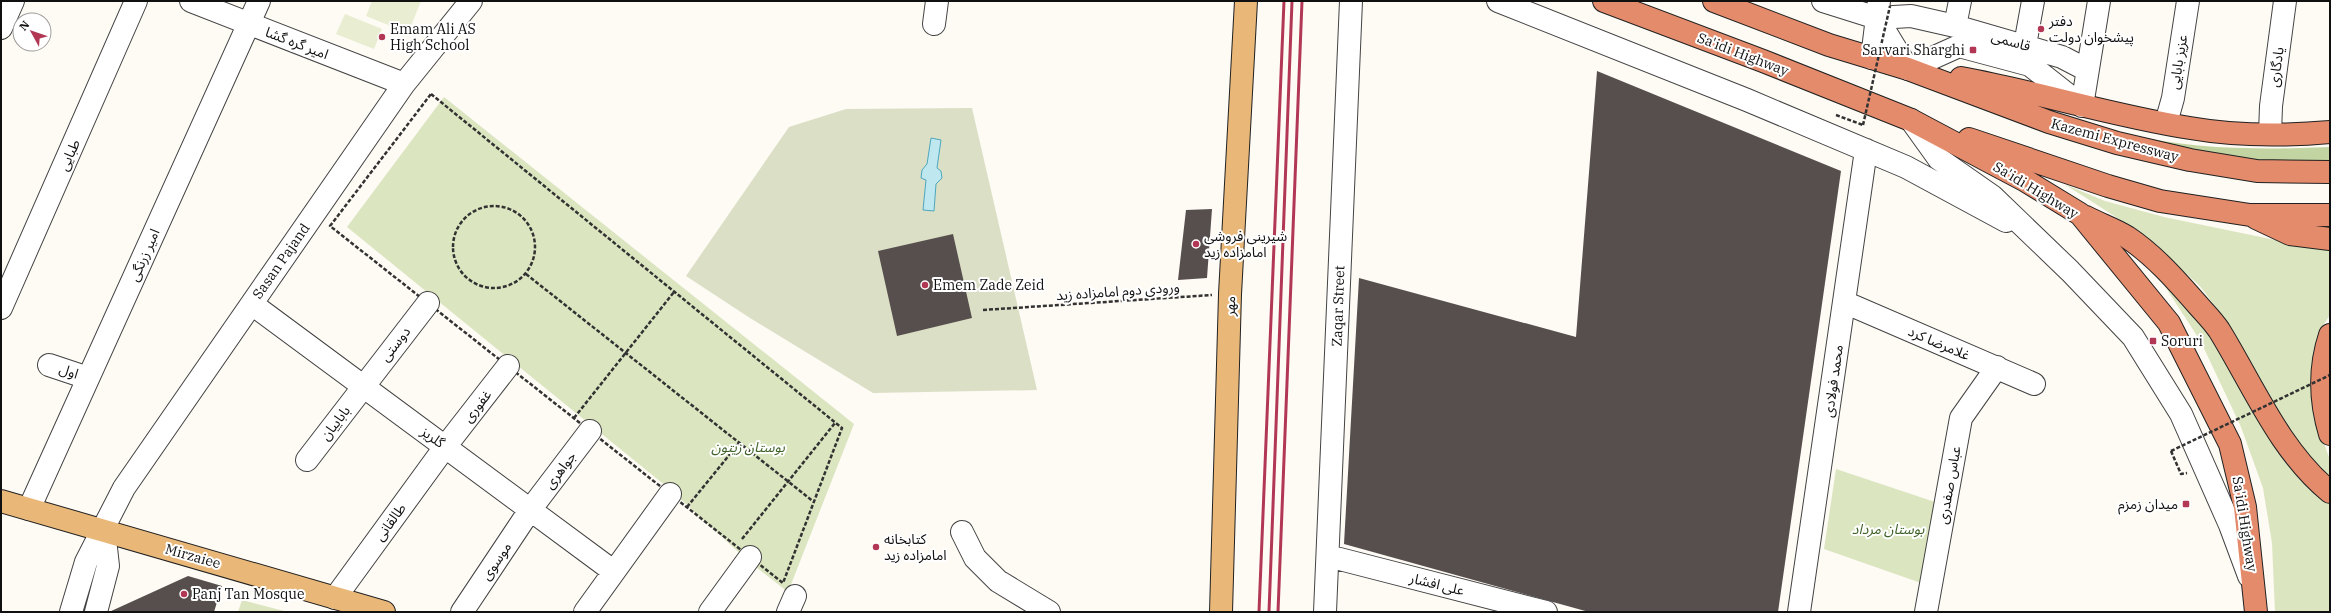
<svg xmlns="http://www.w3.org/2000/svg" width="2331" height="613" font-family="'IBM Plex Serif','Noto Sans Arabic',serif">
  <rect width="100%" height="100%" fill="#fefaf4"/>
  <path fill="#dbe5c0" d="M444,97L854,424L788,592L747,560L672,491L347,227Z
    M2064,184L2105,201L2164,217L2285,242L2330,248V315L2322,327L2316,348L2322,438L2330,460V481C2276,426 2250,350 2203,290C2197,282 2188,276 2181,269C2146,235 2106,210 2064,184Z
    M2155,271L2217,337L2316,491L2330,503V612H2275L2272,543L2263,488L2241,427L2201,342Z
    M1836,469L1935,502L1921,583L1824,549Z
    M242,600L288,612H238Z"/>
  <path fill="#c2d4a1" d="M2038,107C2068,116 2098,127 2128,134C2194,150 2263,150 2330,147V169L2180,155Z"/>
  <path fill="#dbdfc6" d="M972,108L1037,390L873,393L750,318L686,276L789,127L846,109Z"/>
  <path fill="#e9edd1" d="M372,1H421L408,33L366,16Z
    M345,14L382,29L374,49L336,34Z"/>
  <path fill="#bee7f0" stroke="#4da7be" d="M931,138L941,140L937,168L941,171L942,178L936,184L934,211L923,210L926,180L921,178L922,170L927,164Z"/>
  <path fill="#574f4d" d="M1597,71L1841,171L1778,612H1589L1344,544L1359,278L1576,337Z
    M1212,209L1207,278L1178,280L1186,210Z
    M953,234L972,318L897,336L878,251Z
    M188,576L222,586L214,612H109Z"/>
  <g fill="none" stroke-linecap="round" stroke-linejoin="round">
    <defs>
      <path id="minor" d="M191,1L404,84
        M1498,1L1747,100L1906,167L2006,221
        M1823,1L1877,18L1908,69L1959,46L2030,65L2082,106L2099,1
        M1877,18L1911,16L1955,26L2062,57L2087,70
        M934,24L937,1
        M1955,26L1960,1
        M1,28L13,1
        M2025,45L2033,1
        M1872,58L1879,1
        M1911,120L1939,159L1992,196L2070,271L2133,337L2181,414L2230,525L2249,576
        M2166,123L2173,98L2188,1
        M2270,134L2271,106L2285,1
        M1844,302L2034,384
        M252,304L613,571
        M1,308L136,1
        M49,365L88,378
        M307,460L428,303
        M29,509L259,1
        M962,532L975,558L998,581L1049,612
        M1328,556L1546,612
        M335,598L445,447L508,366
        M71,612L86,562L124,488L404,84L471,1
        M96,612L108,566L104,530
        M462,612L530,510L590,431
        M585,612L670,494
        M710,612L750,557
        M788,612L795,596
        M1325,612L1351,1
        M1799,612L1866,150
        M1926,612L1961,418L1997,367"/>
      <path id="major" d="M1,501L384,612
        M1221,612L1230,294L1246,1"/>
      <path id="highway" d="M1604,1L1763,61L1911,120L2026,181L2080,214L2169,323L2230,444L2245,507L2256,612
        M1714,1L1829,45L1908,69L2049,122L2117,143L2190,160L2257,171L2330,172
        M1961,78C2038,92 2113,116 2190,128C2236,136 2284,136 2330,132
        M1969,139L2108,186L2160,201L2250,215H2330
        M2086,217C2099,224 2114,229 2127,237C2154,255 2176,280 2197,304C2204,312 2213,321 2219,330C2253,385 2279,450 2330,492
        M2256,218L2290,234L2330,239
        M2330,335C2319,368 2320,401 2330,434"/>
    </defs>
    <use href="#minor" stroke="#434343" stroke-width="24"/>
    <use href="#major" stroke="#212121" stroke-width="24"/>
    <use href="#highway" stroke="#212121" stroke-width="24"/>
    <path stroke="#323232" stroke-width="2.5" stroke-dasharray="4 2" stroke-linecap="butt" d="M431,94L842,428L783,583L330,226Z
      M1836,115L1863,125
      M453 247a41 41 0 1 1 82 0a41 41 0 1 1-82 0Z
      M526,274L814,502
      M983,310L1212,295
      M574,418L674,292
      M2171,451L2181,474L2187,473
      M687,507L739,443
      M742,539L835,423"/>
    <use href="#minor" stroke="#fff" stroke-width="22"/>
    <use href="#major" stroke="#e9b879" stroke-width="22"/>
    <use href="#highway" stroke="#e48b6c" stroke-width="22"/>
    <path stroke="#b13755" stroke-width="3" d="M1259,612L1284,1
      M1269,612L1292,1
      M1278,612L1302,1"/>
    <path stroke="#323232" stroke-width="2.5" stroke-dasharray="4 2" stroke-linecap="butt" d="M1863,125L1890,6
      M2171,451L2330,375"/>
  </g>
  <g fill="#b13755" stroke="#fff" stroke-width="1.5">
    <circle cx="2041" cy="29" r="4"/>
    <circle cx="382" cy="37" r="4"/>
    <rect x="1969" y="46" width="8" height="8" rx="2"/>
    <circle cx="1196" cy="244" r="4"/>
    <circle cx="925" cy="285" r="4"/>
    <rect x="2149" y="337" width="8" height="8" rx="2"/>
    <rect x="2182" y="500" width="8" height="8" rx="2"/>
    <circle cx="876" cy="547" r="4"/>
    <circle cx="184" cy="594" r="4"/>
  </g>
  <g text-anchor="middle" stroke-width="4" stroke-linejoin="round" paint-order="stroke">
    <g font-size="14" fill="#101010" stroke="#fff" text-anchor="start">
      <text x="2049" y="26">دفتر<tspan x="2049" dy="16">پیشخوان دولت</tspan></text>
      <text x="390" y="34">Emam Ali AS<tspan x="390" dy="16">High School</tspan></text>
      <text x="1965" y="55" text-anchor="end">Sarvari Sharghi</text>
      <text x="1204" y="241">شیرینی فروشی<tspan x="1204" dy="16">امامزاده زید</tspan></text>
      <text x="933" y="290">Emem Zade Zeid</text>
      <text x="2161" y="346">Soruri</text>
      <text x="2178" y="509" text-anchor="end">میدان زمزم</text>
      <text x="884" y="544">کتابخانه<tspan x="884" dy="16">امامزاده زید</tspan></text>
      <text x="192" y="599">Panj Tan Mosque</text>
    </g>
    <g font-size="14" fill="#101010" stroke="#fff">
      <text transform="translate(2011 41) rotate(16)" y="5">قاسمی</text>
      <text transform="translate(297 43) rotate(21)" y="5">امیر گره گشا</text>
      <text transform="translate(1743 54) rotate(21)" y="5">Sa'idi Highway</text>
      <text transform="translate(2178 62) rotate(-81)" y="5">عزیز بابایی</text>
      <text transform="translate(2276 67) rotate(-82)" y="5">یادگاری</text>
      <text transform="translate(2115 140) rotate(15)" y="5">Kazemi Expressway</text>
      <text transform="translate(69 155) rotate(-66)" y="5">طبایی</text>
      <text transform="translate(2036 190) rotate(31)" y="5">Sa'idi Highway</text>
      <text transform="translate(144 255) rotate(-66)" y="5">امیر زرنگی</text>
      <text transform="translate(281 261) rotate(-55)" y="5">Sasan Pajand</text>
      <text transform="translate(1118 291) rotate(-4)" y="5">ورودی دوم امامزاده زید</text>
      <text transform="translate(1230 306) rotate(-88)" y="5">مهر</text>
      <text transform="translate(1338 306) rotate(-88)" y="5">Zaqar Street</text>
      <text transform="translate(1939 343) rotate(23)" y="5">غلامرضا کرد</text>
      <text transform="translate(395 344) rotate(-52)" y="5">دوستی</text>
      <text transform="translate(69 371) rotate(19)" y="5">اول</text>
      <text transform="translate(1833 381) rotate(-82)" y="5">محمد فولادی</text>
      <text transform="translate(477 406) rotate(-52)" y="5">غفوری</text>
      <text transform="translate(335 423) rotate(-53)" y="5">باباییان</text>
      <text transform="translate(433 437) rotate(36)" y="5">گلریز</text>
      <text transform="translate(560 470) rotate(-53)" y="5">جواهری</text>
      <text transform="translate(1949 485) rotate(-80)" y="5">عباس صفدری</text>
      <text transform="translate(390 522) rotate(-54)" y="5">طالقانی</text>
      <text transform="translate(2245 524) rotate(81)" y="5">Sa'idi Highway</text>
      <text transform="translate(193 556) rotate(16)" y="5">Mirzaiee</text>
      <text transform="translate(496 561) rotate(-56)" y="5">موسوی</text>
      <text transform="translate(1437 584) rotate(14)" y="5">علی افشار</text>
    </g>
    <g font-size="14" font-style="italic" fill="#3e6127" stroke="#fff">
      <text x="748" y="452">بوستان زیتون</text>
      <text x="1888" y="534">بوستان مرداد</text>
    </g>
  </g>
  <rect width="2331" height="613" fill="none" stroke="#101010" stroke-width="4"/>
  <g transform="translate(32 32) rotate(310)"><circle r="19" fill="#ffffff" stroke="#9f9f9f"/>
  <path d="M0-3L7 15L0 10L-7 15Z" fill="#b13755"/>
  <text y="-6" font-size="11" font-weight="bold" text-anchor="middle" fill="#101010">N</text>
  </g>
</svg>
